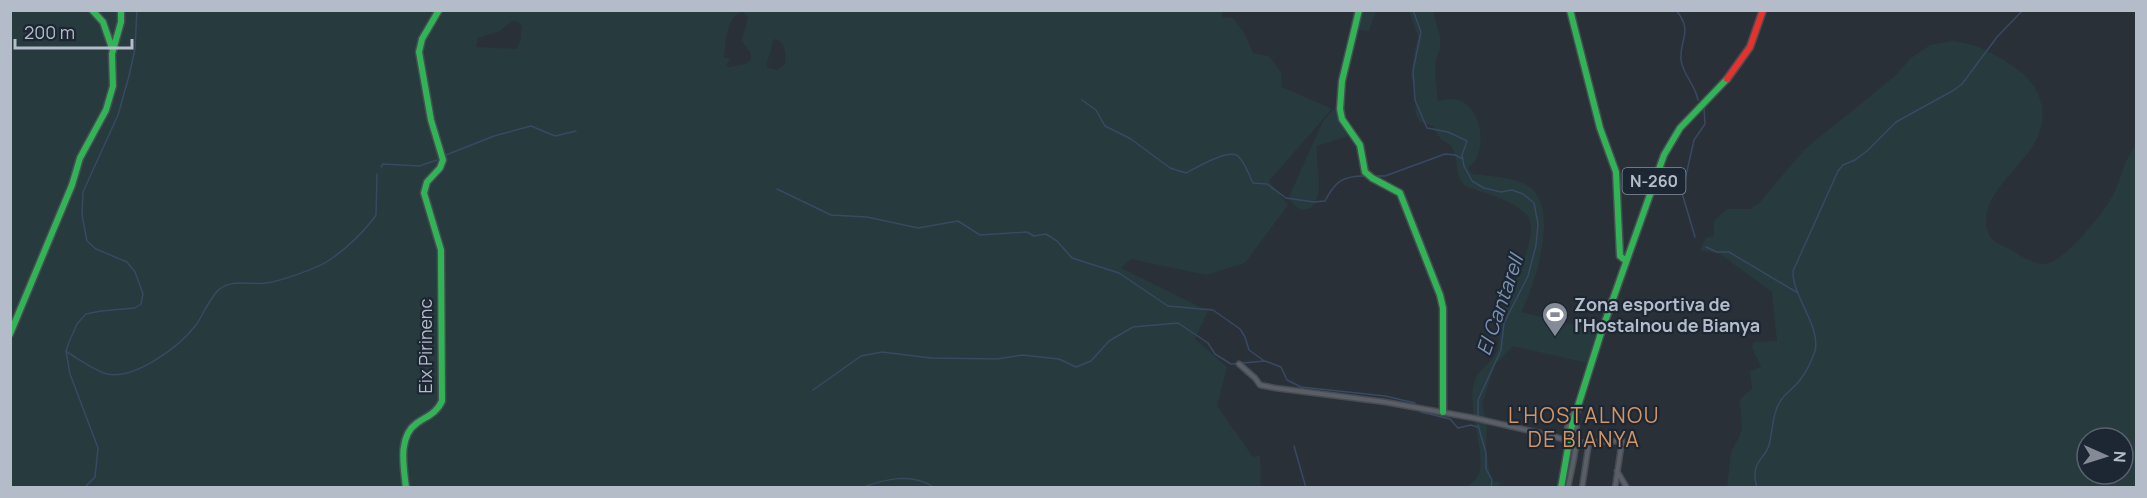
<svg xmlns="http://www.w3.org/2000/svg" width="2147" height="498" font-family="Manrope,sans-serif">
  <rect width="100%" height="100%" fill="#2a3038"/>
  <path fill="#273a3e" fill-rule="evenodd" d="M10,11H1223L1222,17L1233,18L1244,33L1253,53L1269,56L1281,72L1282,87L1332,109L1269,181L1288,205L1245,263L1206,275L1131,259L1121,268L1208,311L1195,339L1227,367L1217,406L1253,457L1260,455L1261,487H11ZM742,12L748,17L742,41L751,53V60L745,64L728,67L726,66L730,58H724C726,44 726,16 742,12ZM515,21L520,23L522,27L521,38L517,49L476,47L478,38L500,31L511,22ZM776,39C786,43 786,55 785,64L777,70L768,68L766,65L771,51L773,40Z
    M1360,11H1376L1369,31L1353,29Z
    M1409,11H1433L1440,36V49L1436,59L1435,75L1438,101C1443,100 1448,99 1453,99C1481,100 1491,152 1468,168L1472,174C1491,177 1520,176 1534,191C1557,217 1535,285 1521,312L1597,330L1587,363L1513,346L1495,365L1482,404L1487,428L1486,451L1491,482H1501L1498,487H1466C1469,484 1474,482 1476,479C1491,462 1464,408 1475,380C1479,369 1489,365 1495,355C1501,345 1499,331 1501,320C1507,296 1539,240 1529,219C1521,202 1483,193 1465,186C1454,175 1459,161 1453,149C1450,144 1446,143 1441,139C1438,136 1436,131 1433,126L1420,122L1416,114L1414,87L1411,76L1414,54L1418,36Z
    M1952,41C1977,43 1999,56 2018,70C2030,78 2037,89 2041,103C2053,152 1991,175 1986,218C1985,232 1991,241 2003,246C2015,251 2032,265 2045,264C2066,262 2108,208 2116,189C2122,175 2124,160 2134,148H2136V487H1727L1731,452L1740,435L1742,428L1740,399L1752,389L1750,371L1761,367L1752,348L1753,342L1777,341L1772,292L1720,254L1700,250L1706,238L1714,236V221L1727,209H1750L1759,203L1805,149L1895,76L1911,58L1930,45ZM2087,438H2123V474H2087Z
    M1333,110L1337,111L1348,136L1317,146C1315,166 1326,193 1311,208L1301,210L1293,204L1289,197L1323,121Z"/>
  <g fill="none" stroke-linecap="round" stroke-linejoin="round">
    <path stroke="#384963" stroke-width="1.5" d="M1413,10L1421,32L1413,71L1415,100L1427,128L1448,132L1467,141L1462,155L1464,166L1472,181L1484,188L1501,192L1512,190L1523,194L1534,203L1538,224L1536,245L1528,276L1504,323L1501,350L1478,400V416
      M1676,10C1694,32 1679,39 1681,60C1683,75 1695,84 1698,100
      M1082,100L1096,110L1105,126L1131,139L1170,168L1186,173C1196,168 1230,147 1239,157C1245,163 1249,175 1253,183L1267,184L1286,198L1314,202L1325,201C1335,182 1342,176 1364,176
      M446,155L494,136L531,126L555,136L576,131
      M381,167L383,164L419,166L437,160
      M1375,176H1385L1445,154L1455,155L1463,159
      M777,189L831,215L867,217L918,228L958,221L980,235L1027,232L1034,236L1046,234L1057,241L1072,258L1119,273L1168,306L1213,310L1240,329L1245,337L1249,350L1263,360
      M1695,237L1682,193L1694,140L1705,124L1704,108
      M1706,247L1717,252H1729L1798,293
      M67,352C79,359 93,370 107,374C135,380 180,346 196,325C203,315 212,293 221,288C234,279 252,285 266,283C281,281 319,268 331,259C347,248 365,231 376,215L377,174
      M813,390L861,356L882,352L931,358L997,359L1022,355L1059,359L1076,367L1091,361L1109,341L1133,327L1178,323L1208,343L1215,354L1231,364L1265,361L1281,367L1287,380L1301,387L1385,396L1415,403
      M1421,412L1450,419L1458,428L1471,425L1477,427
      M1478,425L1486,453V469L1492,480L1491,488
      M1294,446L1306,488
      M84,488L95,477L98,448L70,374L66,351L69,342L77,324L86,314L101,311L135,308L141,304L143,294L135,272L127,262L96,249L87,241L82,215L83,192L118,115L129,76L135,49L137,10
      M861,488C885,479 912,472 935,488
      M1757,488C1755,481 1754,471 1757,465C1761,457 1767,453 1769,445C1773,431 1772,413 1781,400C1786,393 1795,387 1800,380C1806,372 1812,360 1815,351C1821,326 1792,296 1793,271L1838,171L1843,165L1855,160L1867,151L1896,122L1954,90L1962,84L1997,37L2023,10"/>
    <defs>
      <path id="street" d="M1239,364L1255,378L1260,385L1275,388L1385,402L1474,418L1553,436L1568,441
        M1565,440L1569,418L1574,413
        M1569,443L1622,441L1615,488
        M1617,471L1627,488
        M1568,488C1571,470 1582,433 1574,418
        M1582,488L1589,442"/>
      <path id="fast" d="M92,10L103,22L112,48
        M1359,10L1342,81L1340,109L1342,119L1360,145L1365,172L1372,178L1400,193L1440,295L1443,308V412
        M1570,10L1600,128L1616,172L1620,256L1626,261
        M10,334L72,185L80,158L106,110L113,86L112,54L121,22V10
        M406,488C404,468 397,437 417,423C427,416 437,413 442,401L441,250L424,193L427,182L440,168L443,160L431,120L419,52L422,39L439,10
        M1561,488L1572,425L1601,333L1664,155L1680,128L1727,79"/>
      <path id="jam" d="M1727,79L1750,47L1763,10"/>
    </defs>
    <use href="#street" stroke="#484c53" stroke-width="7"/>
    <use href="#fast" stroke="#484c53" stroke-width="9"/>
    <use href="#jam" stroke="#484c53" stroke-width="9"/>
    <use href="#street" stroke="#5a5e66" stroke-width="4"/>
    <use href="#fast" stroke="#30b455" stroke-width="6"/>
    <use href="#jam" stroke="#e5322d" stroke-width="6"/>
  </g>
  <defs>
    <symbol id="stadium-pin" viewBox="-11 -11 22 30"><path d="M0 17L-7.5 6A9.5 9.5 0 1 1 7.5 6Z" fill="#848b96" stroke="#1d2633"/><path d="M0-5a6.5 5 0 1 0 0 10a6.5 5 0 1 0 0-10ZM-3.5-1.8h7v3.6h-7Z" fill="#fff"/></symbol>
  </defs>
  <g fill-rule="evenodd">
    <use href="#stadium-pin" x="1540" y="300" width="30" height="40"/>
  </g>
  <g text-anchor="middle" stroke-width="4.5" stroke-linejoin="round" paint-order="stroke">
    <rect fill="#1d2633" stroke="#878f9c" stroke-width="1.5" x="1622.5" y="168" width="63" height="26" rx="4.5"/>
    <g font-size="16" font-weight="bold" fill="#b4bcc9">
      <text x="1654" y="187">N-260</text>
    </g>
    <g font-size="18" font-weight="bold" fill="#b4bcc9" stroke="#1d2633" text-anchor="start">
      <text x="1574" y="311">Zona esportiva de<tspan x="1574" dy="21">l'Hostalnou de Bianya</tspan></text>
    </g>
    <g font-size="18" fill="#b4bcc9" stroke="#1d2633">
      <text transform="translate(426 346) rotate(-90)" y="6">Eix Pirinenc</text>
    </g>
    <g font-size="20" font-style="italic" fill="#7c92b1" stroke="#1d2633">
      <text transform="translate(1500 305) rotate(-71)" y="7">El Cantarell</text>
    </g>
    <g font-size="21" letter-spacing="1.5" fill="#d59563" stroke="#1d2633">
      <text x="1584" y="423">L'HOSTALNOU<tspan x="1584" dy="24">DE BIANYA</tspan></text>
    </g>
  </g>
  <rect width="2147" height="498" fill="none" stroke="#b4bcc9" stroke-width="24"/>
  <g transform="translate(2105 456) rotate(93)"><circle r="28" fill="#1d2633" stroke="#59626f" stroke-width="1.5"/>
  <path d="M0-4.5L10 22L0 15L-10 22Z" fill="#848b96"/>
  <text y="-9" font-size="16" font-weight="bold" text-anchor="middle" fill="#b4bcc9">N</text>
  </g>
  <path d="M15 39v9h117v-9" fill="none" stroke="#b4bcc9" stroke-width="3"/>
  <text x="24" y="39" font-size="18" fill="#b4bcc9" stroke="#1d2633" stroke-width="4.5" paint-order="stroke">200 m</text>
</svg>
